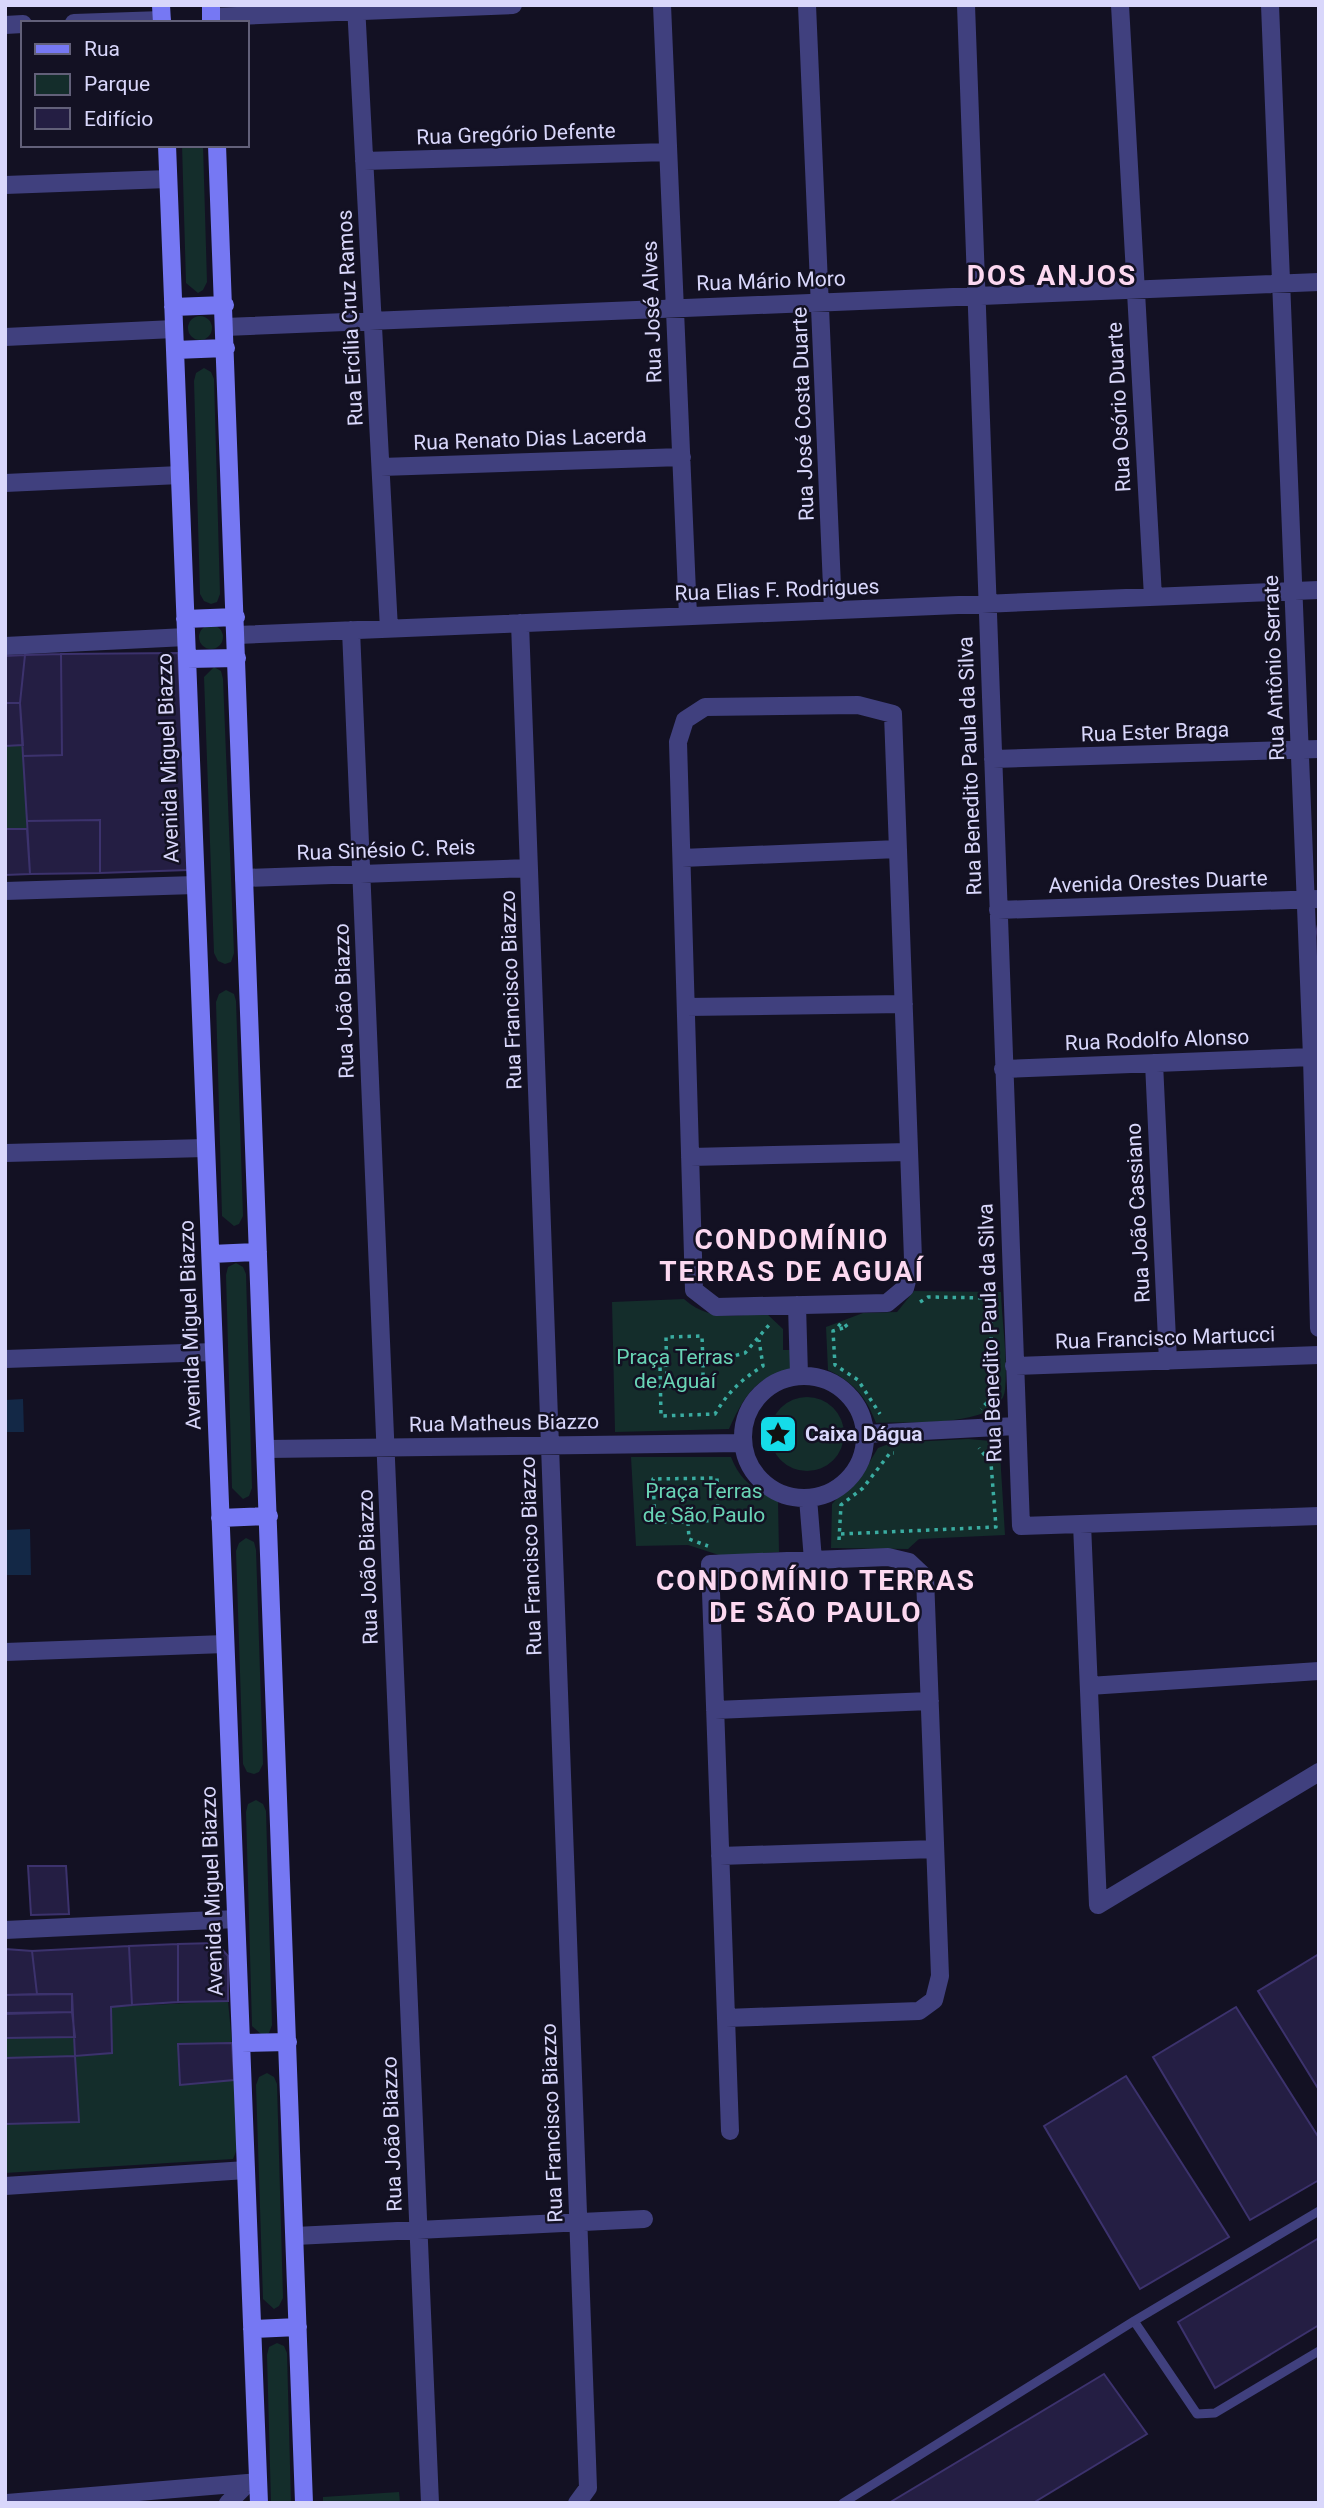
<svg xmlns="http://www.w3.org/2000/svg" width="1324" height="2508" font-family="Roboto,sans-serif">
  <rect width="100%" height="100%" fill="#131123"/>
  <path fill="#142d2b" d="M182,145H203L207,282L203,290L198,293L186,283Z
    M188 328a12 12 0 1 1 24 0a12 12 0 1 1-24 0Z
    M204,368L211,372L214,379L220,594L217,602L211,604L204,601L200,594L194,381L196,373Z
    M199 637a12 12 0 1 1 24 0a12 12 0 1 1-24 0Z
    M214,667L221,671L223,679L234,953L231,962L225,964L218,961L214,953L204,677Z
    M23,745L27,829H5V746Z
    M226,990L234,994L236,1001L243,1216L239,1224L234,1226L222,1216L216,1002L219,994Z
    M236,1263L243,1267L246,1274L252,1488L249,1496L243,1499L232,1488L226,1275L228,1267Z
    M914,1291L1001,1292C1002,1323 1008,1359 1005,1390C1001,1429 906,1421 876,1423C866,1396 853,1382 828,1370L826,1327L863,1313L897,1312Z
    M684,1299C710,1322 734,1315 767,1314L783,1329V1350H791V1371C756,1374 742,1400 729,1429L615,1432L612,1302Z
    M770 1434a37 37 0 1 1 74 0a37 37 0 1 1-74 0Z
    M968,1439L991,1441L1000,1453L1005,1535L919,1539L908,1549L831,1548L832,1504L866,1468L878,1448L891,1443Z
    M631,1457H731C740,1481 756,1491 778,1501L779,1552L722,1556L688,1545L636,1546Z
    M246,1538L254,1542L256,1550L263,1764L259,1772L254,1774L247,1772L243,1764L236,1551L239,1543Z
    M256,1800L263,1804L266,1811L272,2025L269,2033L263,2036L252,2026L246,1812L248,1804Z
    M228,2001L232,2043L178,2045L180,2085L234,2080L237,2149L233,2159L5,2173V2124L79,2122L5,2058V2038L75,2037V2056L111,2053V2007Z
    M267,2073L274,2077L277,2084L283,2298L279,2306L274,2309L263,2299L256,2085L259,2077Z
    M277,2343L284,2346L287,2353L291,2503H271L267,2355L269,2347Z
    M399,2492L400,2503H323V2497Z"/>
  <path fill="#132846" d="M23,1399L24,1432H5V1400Z
    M30,1529L31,1575H5V1530Z"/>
  <path fill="#241e43" stroke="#3c326d" stroke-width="2" d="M178,653L188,870L100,873V820L27,821L23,756L62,755L61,654Z
    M61,654L62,755L23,756L20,703L25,655Z
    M25,655L20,703H5V656Z
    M5,703H20L23,745L5,746Z
    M100,820V873L30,874L27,821Z
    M5,829H27L30,874L5,875Z
    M1319,920V984H1318L1314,942Z
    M28,1866H66L69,1914L31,1915Z
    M216,1943L228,1956V2001L178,2002V1944Z
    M178,1944V2002L132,2005L129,1946Z
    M129,1946L132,2005L111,2007L112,2053L75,2056L72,1994H37L32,1951Z
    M5,1949L32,1951L37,1994L5,1995Z
    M1319,1954V2090L1258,1991Z
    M72,1994V2012L5,2014V1995Z
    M1236,2007L1319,2138V2180L1250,2220L1153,2057Z
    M72,2012L75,2037L5,2038V2013Z
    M232,2043L234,2080L180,2085L178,2044Z
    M75,2056L79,2122L5,2124V2058Z
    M1126,2076L1229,2237L1140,2289L1044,2126Z
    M1319,2238V2325L1215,2388L1178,2322Z
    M1104,2374L1147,2434L1033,2503H889Z"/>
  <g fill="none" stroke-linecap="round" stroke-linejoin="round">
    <path stroke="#3aaca1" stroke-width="3.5" stroke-dasharray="3.5 5" stroke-linecap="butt" d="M920,1302L928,1297L990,1298L993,1396L981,1409
      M838,1324L843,1328L851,1322
      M843,1328L833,1331L835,1365L858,1380L880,1414
      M703,1364V1385L667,1386L666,1337L702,1336L703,1364L745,1353L769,1325
      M667,1365L660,1366L661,1416L715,1414C728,1392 742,1379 763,1366L759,1340
      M688,1522L718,1520L717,1478L653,1479L655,1522H688L689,1539L708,1546
      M841,1534L996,1527L991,1463L979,1448
      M839,1540L841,1505L863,1488L890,1453H894"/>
    <path stroke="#40407e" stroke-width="9" d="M1134,2321L1197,2414L1215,2413L1319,2351
      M843,2503L1134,2321L1319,2211"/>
    <path stroke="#40407e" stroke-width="18" d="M356,5L389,629
      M662,5L688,616
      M807,5L833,610
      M966,5L1021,1526L1319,1516
      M1120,5L1153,597
      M1270,5L1312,1057L1319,1328
      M211,17L513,5
      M74,23L162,20
      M5,25L23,24
      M364,161L668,152
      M5,185L168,179
      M225,327L1319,282
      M5,337L174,329
      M381,467L682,457
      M5,483L180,475
      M520,623L588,2488L577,2503
      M351,630L430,2503
      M237,635L1319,590
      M5,646L186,637
      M858,705L893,714L913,1259L905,1288L887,1303L716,1307L694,1290L678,742L685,720L705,707Z
      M993,759L1319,749
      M682,858L898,849
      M244,878L529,868
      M5,891L195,885
      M998,910L1319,899
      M686,1007L904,1004
      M1154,1063L1168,1361
      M1003,1069L1312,1057
      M5,1153L206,1148
      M690,1157L909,1152
      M797,1305L799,1375
      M5,1359L214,1352
      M1014,1366L1319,1355
      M743 1437a61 61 0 1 1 122 0a61 61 0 1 1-122 0Z
      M866,1434L1016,1426
      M266,1449L743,1443
      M808,1498L813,1560
      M1082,1524L1098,1905L1319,1772
      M5,1652L225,1644
      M1089,1686L1319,1671
      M715,1710L930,1701
      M720,1856L935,1849
      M5,1930L236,1919
      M726,2018L919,2011L934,2000L940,1976L925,1577L909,1562L888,1557L710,1564C716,1753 723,1942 730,2131
      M5,2186L246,2170
      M295,2236L644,2219
      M7,2503L258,2482
      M228,2503L248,2483"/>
    <path stroke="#7678f3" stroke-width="18" d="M161,5L162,23
      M211,5V23
      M167,145L259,2503
      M217,145L304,2503
      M173,307L225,305
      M175,350L226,348
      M185,619L236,617
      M187,659L237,658
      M211,1254L258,1252
      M220,1518L269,1516
      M241,2043L288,2042
      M252,2329L298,2327"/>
  </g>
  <defs>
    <symbol id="sight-square" viewBox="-11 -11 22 22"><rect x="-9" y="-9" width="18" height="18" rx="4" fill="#15dce9" stroke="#131123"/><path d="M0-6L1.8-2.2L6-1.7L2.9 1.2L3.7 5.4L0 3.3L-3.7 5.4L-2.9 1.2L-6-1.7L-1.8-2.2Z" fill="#111"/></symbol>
  </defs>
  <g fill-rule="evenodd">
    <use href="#sight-square" x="756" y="1412" width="44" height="44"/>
  </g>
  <g text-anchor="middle" stroke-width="5" stroke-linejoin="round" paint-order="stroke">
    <g font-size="21" fill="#d9d7fb" stroke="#131123">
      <text transform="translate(516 134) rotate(-2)" y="7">Rua Gregório Defente</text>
      <text transform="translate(771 281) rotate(-2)" y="7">Rua Mário Moro</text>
      <text transform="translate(652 312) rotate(-92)" y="7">Rua José Alves</text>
      <text transform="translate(350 318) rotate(-93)" y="7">Rua Ercília Cruz Ramos</text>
      <text transform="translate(1119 407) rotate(-93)" y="7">Rua Osório Duarte</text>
      <text transform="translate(803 414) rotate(-92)" y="7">Rua José Costa Duarte</text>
      <text transform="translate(530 439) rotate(-2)" y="7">Rua Renato Dias Lacerda</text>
      <text transform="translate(777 590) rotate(-2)" y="7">Rua Elias F. Rodrigues</text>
      <text transform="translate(1274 668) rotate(-92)" y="7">Rua Antônio Serrate</text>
      <text transform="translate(1155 732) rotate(-2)" y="7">Rua Ester Braga</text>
      <text transform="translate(168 758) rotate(-92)" y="7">Avenida Miguel Biazzo</text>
      <text transform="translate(970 766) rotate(-92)" y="7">Rua Benedito Paula da Silva</text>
      <text transform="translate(386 850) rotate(-2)" y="7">Rua Sinésio C. Reis</text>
      <text transform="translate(1158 882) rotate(-2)" y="7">Avenida Orestes Duarte</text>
      <text transform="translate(511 990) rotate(-92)" y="7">Rua Francisco Biazzo</text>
      <text transform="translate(344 1001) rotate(-92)" y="7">Rua João Biazzo</text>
      <text transform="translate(1157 1040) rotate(-2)" y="7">Rua Rodolfo Alonso</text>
      <text transform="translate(1138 1213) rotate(-93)" y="7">Rua João Cassiano</text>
      <text transform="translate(190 1325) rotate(-92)" y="7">Avenida Miguel Biazzo</text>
      <text transform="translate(990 1333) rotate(-92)" y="7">Rua Benedito Paula da Silva</text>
      <text transform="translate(1165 1338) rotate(-2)" y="7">Rua Francisco Martucci</text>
      <text transform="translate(504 1423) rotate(-1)" y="7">Rua Matheus Biazzo</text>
      <text transform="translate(531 1556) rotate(-92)" y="7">Rua Francisco Biazzo</text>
      <text transform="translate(368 1567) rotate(-92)" y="7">Rua João Biazzo</text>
      <text transform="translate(212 1891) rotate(-92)" y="7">Avenida Miguel Biazzo</text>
      <text transform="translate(552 2123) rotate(-92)" y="7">Rua Francisco Biazzo</text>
      <text transform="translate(392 2134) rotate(-92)" y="7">Rua João Biazzo</text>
    </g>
    <g font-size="21" fill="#69d5b6" stroke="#131123">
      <text x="675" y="1364">Praça Terras<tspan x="675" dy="24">de Aguaí</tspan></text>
      <text x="704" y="1498">Praça Terras<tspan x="704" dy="24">de São Paulo</tspan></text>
    </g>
    <g font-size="21" font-weight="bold" fill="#d9d7fb" stroke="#131123" text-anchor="start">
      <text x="805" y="1441">Caixa Dágua</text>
    </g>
    <g font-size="28" font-weight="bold" letter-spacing="2" fill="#fcd8f0" stroke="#131123">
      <text x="1052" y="285">DOS ANJOS</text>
      <text x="792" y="1249">CONDOMÍNIO<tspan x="792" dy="32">TERRAS DE AGUAÍ</tspan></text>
      <text x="816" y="1590">CONDOMÍNIO TERRAS<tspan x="816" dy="32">DE SÃO PAULO</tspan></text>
    </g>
  </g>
  <rect width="1324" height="2508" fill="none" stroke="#d9d7fb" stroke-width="14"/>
  <rect x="21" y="21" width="228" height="126" fill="#131123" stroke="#626079" stroke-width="2"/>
  <rect x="35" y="44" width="35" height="10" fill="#7678f3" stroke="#626079" stroke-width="2"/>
  <text x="84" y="56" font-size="21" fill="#d9d7fb">Rua</text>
  <rect x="35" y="74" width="35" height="21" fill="#142d2b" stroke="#626079" stroke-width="2"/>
  <text x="84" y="91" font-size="21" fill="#d9d7fb">Parque</text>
  <rect x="35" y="108" width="35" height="21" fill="#241e43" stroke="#626079" stroke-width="2"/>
  <text x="84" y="126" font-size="21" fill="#d9d7fb">Edifício</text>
</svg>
